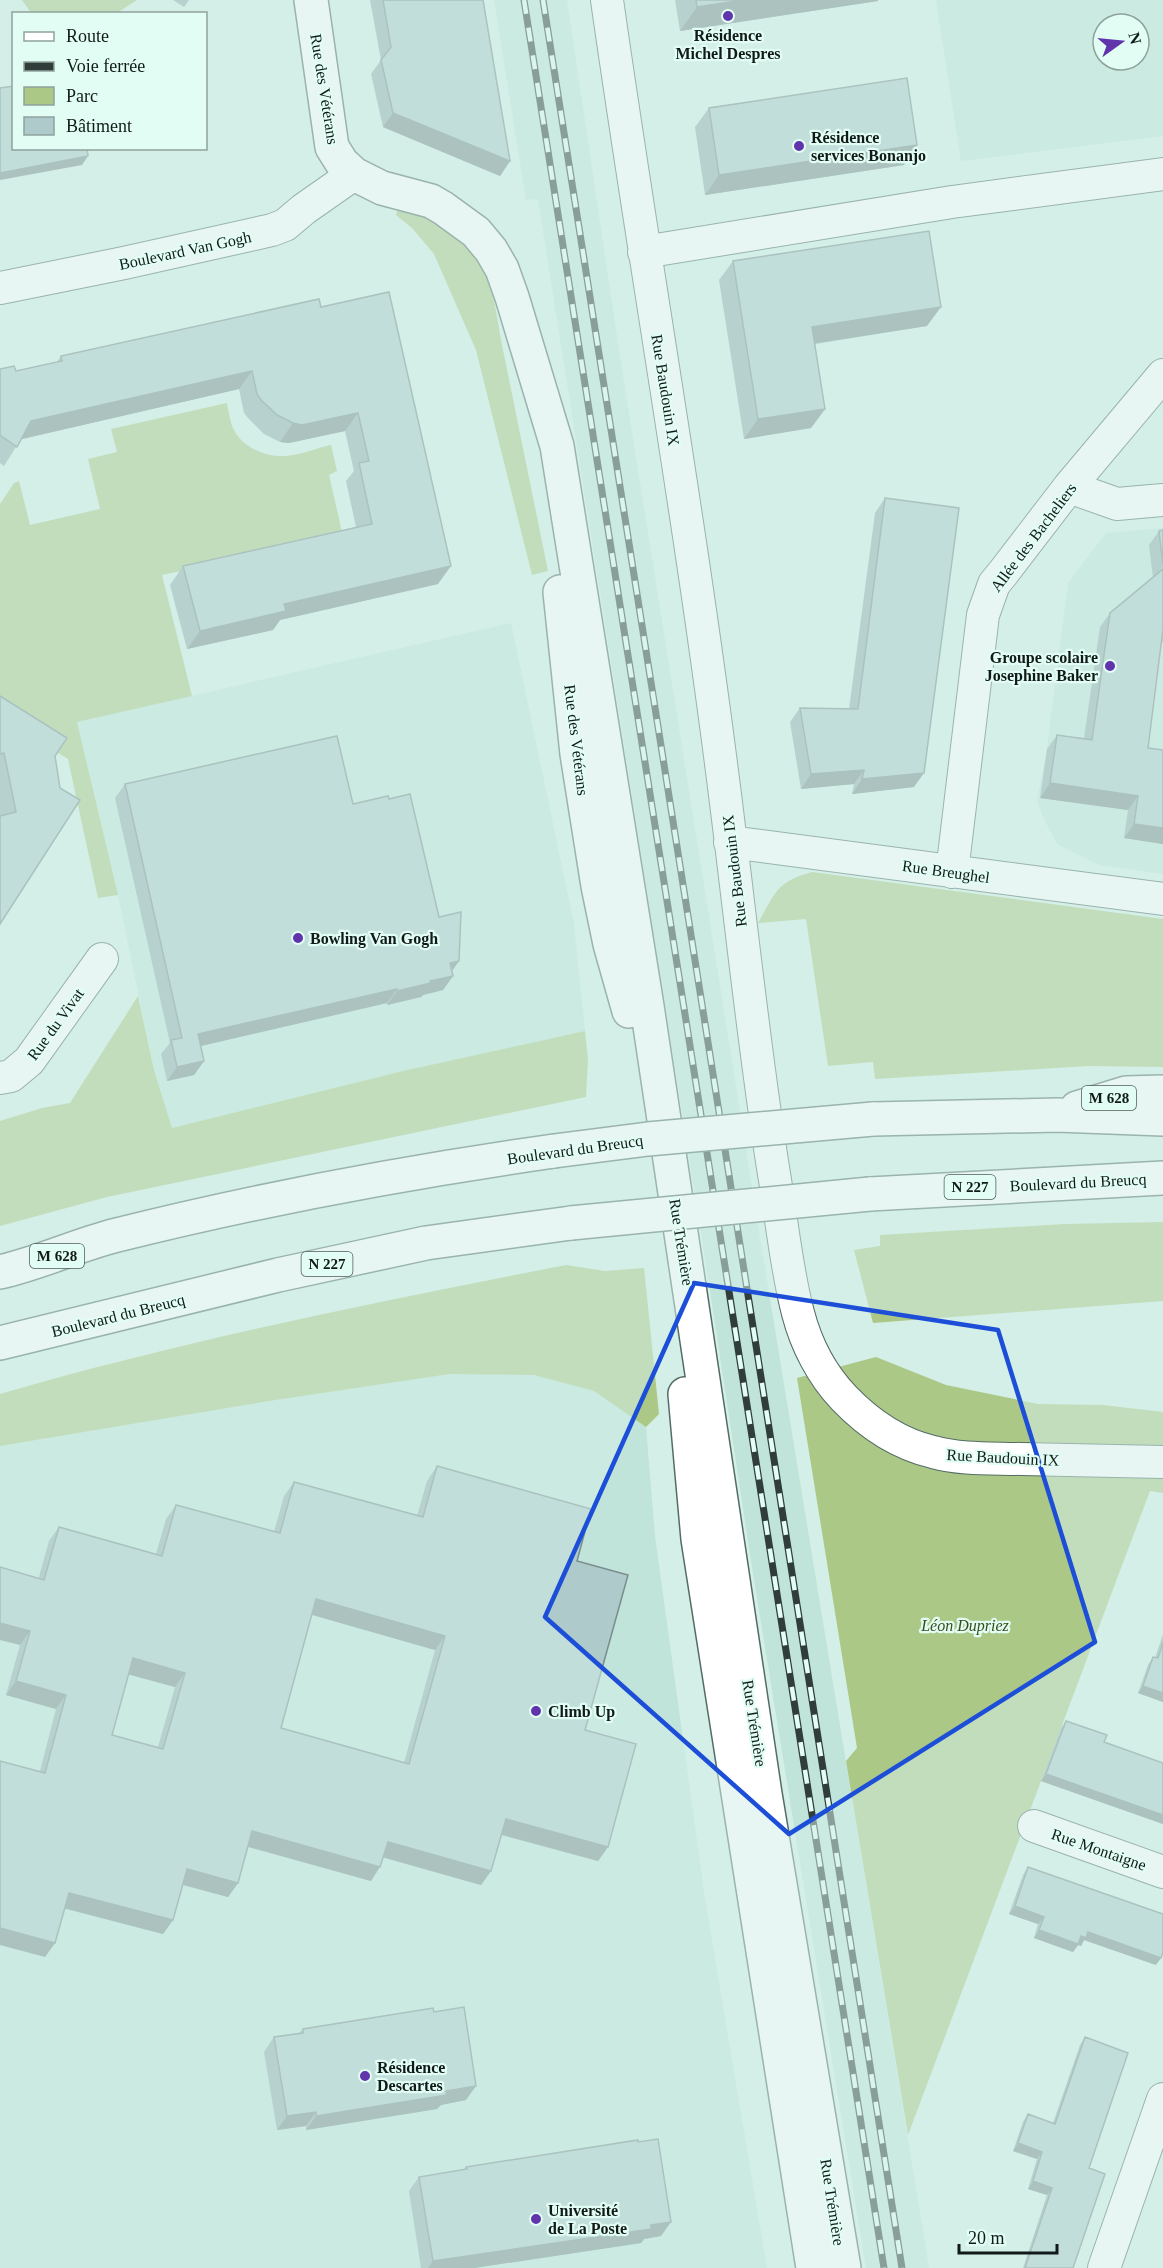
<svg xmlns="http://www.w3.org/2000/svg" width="1163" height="2268" font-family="Georgia,serif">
  <rect width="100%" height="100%" fill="#d4efe7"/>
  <path fill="#c0e4d9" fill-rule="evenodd" d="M494,0H567L620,357L761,1244L929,2268H866L751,1561L707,1271L538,199L526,200Z
    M936,0H1163V136L961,161ZM1103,24H1139V60H1103Z
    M1163,528V874L1099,865L1057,844L1042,815L1037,800L1047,749L1068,583L1106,533Z
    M511,623L574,924L585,1031L403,1071L172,1128L154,1070L118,895L77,722Z
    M450,1374L534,1375L594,1391L646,1427L655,1536L705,1899L767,2268H0V1446L269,1401Z"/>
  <path fill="#acc887" d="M22,0H137L117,13L32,14Z
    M398,209L424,216L461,237L491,283L501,340L548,571L532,575L476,350L434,254L412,228L396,215Z
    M227,403C228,411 230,419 232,426C240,447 265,457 286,456C301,455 317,448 331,445L337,471L329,475L342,532L341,537L162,575L192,696L77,722L118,895L98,898L68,759L0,717V504L14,483L19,481L30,525L100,509L88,459L117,452L111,429Z
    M812,872L1163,919V1067L1088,1066L875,1079L873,1062L828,1066L806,919L758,923C776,892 776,882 812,872Z
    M138,996L154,1070L172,1128L403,1071L585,1031L588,1060L586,1097L107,1197L0,1226V1121L42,1108L70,1103Z
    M1163,1222V1301L873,1323L854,1250L880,1246V1235L1065,1224Z
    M566,1265L605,1271L644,1268L659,1414L646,1427L594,1391L534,1375L450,1374L269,1401L0,1446V1394C186,1340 376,1302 566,1265Z
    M876,1357L946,1385L1038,1404L1103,1405L1163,1412V1493L1150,1491L908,2135L846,1761L857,1748L797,1378Z"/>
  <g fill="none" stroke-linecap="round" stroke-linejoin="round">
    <defs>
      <path id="minor" d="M607,0C644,260 690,519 723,779C740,911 753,1043 774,1174C782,1220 786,1268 798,1313C806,1344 822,1375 844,1398C868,1423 899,1444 933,1452C962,1460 992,1458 1021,1459C1069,1460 1116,1461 1163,1462
        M644,252L952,202L1163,174
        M0,288L124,263L272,230L285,225L304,209L354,174
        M1069,487L1117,504L1163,500
        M730,842L1163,899
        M952,872L983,615L994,584L1003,573L1069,487L1163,375
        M0,1078L11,1076L29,1061L102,959
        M1034,1826L1163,1872
        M1104,2268L1163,2099"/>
      <path id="major" d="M311,0L332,147L342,163L354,174L382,188L431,201L443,208L476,232L491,250L502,269L512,297L557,446L647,1006L765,1794L844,2268
        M560,592L577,754L598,886L610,944L629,1011
        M685,1394L698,1539L813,2268"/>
      <path id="highway" d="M1077,1108L1126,1093L1163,1092
        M873,1119L1057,1115L1163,1119
        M870,1194L1163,1178
        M0,1272C40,1263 77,1245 117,1235C261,1199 407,1172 554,1151
        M0,1343L278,1275L426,1243L571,1223"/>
    </defs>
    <use href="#minor" stroke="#546c65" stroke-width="34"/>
    <use href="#major" stroke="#546c65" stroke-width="36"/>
    <use href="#highway" stroke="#546c65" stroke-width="36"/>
    <use href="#minor" stroke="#fff" stroke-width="32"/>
    <use href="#major" stroke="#fff" stroke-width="33"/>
    <use href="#highway" stroke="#fff" stroke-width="33"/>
    <defs>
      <path id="rail" d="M524,0L884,2268
        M543,0L902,2268"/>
    </defs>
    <use href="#rail" stroke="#313d3a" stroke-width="7"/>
    <use href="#rail" stroke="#e1fdf4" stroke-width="4.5" stroke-dasharray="14" stroke-linecap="butt"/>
    <defs>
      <path id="highway-bridge" d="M554,1151L648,1139L873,1119
        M571,1223L870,1194"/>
    </defs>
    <use href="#highway-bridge" stroke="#546c65" stroke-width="36" stroke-linecap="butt"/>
    <use href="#highway-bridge" stroke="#fff" stroke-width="33"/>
  </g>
  <path fill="#96aeaf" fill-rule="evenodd" d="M173,0H189L184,7Z
    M370,0H483L510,161L500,176L383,127L371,74L381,60Z
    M675,0H878V1L680,31Z
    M709,108L904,165L705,195L695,127Z
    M733,261L927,326L815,344L825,409L811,428L744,439L719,280Z
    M321,307L438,584L280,620L273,630L187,649L170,585L183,566L356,527L346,481L354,471L345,431L289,443L280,442L264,434L248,418L244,413L239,389L21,439L4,466L0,463V369L16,371L57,362L61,356Z
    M885,498L914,787L852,794L854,784L801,789L790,722L800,708L849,709L875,513Z
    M1163,530V642H1161L1148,748L1163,750V844L1124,838L1128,810L1040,798L1047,749L1057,735L1084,738L1100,627L1110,613L1153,578L1149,545L1159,531Z
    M0,696L55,756L0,924Z
    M125,784L353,804L439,917L459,961L452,971L453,976L443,990L423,995L421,997L387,1005V1003L200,1046L204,1061L194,1075L167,1081L161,1054L170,1043L115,798Z
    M437,1466L577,1561L585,1730L608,1847L598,1861L501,1835L491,1871L481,1885L383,1857L371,1881L248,1847L238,1883L228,1897L182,1885L173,1920L163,1934L64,1908L55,1943L45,1957L40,1771L56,1709L6,1695L49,1541L59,1527L156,1554L166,1519L176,1505L274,1532L284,1496L294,1482L417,1516L427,1481ZM312,1615L435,1650L404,1763L281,1728ZM129,1674L175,1687L158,1747L112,1735Z
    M1163,1634V1702L1138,1693L1148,1665L1153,1657L1155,1658Z
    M1066,1721L1104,1742L1163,1763V1824L1041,1781L1061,1728Z
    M1028,1867L1156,1965L1084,1940L1081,1946L1078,1945L1073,1952L1034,1938L1038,1924L1009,1914L1023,1875Z
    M434,2012L466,2100L441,2105L437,2109L306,2130V2126L277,2130L264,2052L274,2037L299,2033L303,2029Z
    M1085,2037L1089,2168L1073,2268H1023L1047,2195L1028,2189L1037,2159L1013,2151L1023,2122L1028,2114L1053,2123L1080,2045Z
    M466,2167L661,2236L644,2239L641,2243L474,2268H421L409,2191L419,2177L464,2170Z"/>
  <path fill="#7a8d8e" d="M743,0H878V1L680,31L697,7Z
    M393,113L510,161L500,176L383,127Z
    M917,145L904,165L705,195L719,175Z
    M83,148H98L80,152Z
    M88,156L82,165L0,180V173Z
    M941,307L927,326L798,346L812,327Z
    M252,371L239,389L18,440L31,421Z
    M825,409L811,428L744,439L758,419Z
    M358,413L345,431L289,443L280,442L293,423Z
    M451,566L438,584L280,620L273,630L187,649L200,631L284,604Z
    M864,770L854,784L801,789L811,774Z
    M924,773L914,787L852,794L862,779Z
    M1050,783L1138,796L1128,810L1040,798Z
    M1134,824L1163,828V844L1124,838Z
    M459,961L449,975L450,963Z
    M453,976L443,990L423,995L421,997L387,1005L397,991L430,981Z
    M397,989L387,1003L188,1049L198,1034Z
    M204,1061L194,1075L167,1081L177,1067Z
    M316,1599L445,1636L435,1650L306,1613Z
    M0,1623L30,1631L20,1645L0,1640Z
    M133,1658L185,1673L175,1687L123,1673Z
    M16,1681L66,1695L56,1709L6,1695Z
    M1143,1686L1163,1693V1702L1138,1693Z
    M1046,1774L1163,1815V1824L1041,1781Z
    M506,1819L608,1847L598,1861L496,1833Z
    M252,1831L380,1867L371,1881L242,1845Z
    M388,1842L491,1871L481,1885L378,1856Z
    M187,1869L238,1883L228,1897L177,1883Z
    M69,1893L173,1920L163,1934L59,1907Z
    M1015,1906L1044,1917L1038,1924L1009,1914Z
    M0,1928L55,1943L45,1957L0,1945Z
    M1039,1930L1081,1936L1088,1932L1161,1958L1156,1965L1084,1940L1081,1946L1078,1945L1073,1952L1034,1938Z
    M476,2086L466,2100L441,2105L437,2109L306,2130L316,2116Z
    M316,2112L306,2126L277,2130L287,2116Z
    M1018,2143L1042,2152L1037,2159L1013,2151Z
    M1033,2181L1052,2188L1047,2195L1028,2189Z
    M671,2222L661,2236L644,2239L641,2243L474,2268H428L433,2261Z"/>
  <path fill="#aecacb" stroke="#7a8d8e" stroke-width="1.5" fill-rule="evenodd" d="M383,0H483L510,161L393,113L381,60L391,47Z
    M696,0H743L697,7Z
    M907,78L917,145L719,175L709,108Z
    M14,86V148H87L88,156L0,173V88Z
    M929,231L941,307L812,327L825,409L758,419L733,261Z
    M389,292L451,566L284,604L286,611L200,631L183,566L372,524L359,463L369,461L358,413L302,425L293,423L277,415L261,400L257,394L252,371L31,421L17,447L0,435V369L14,366L16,371L62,361L61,356L319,299L321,307Z
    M885,498L959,508L924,773L862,779L864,770L811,774L800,708L858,709Z
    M1163,530V565L1159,531Z
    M1163,569V629L1148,748L1163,750V828L1134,824L1138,796L1050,783L1057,735L1092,740L1110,613Z
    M0,696L67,738L55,756L60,788L80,800L0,924V816L16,812L4,753L0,754Z
    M337,736L353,804L388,796L389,799L410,794L439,917L461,912L459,961L450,963L453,976L430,981L431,983L397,991V989L198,1034L204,1061L177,1067L171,1040L182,1038L125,784Z
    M437,1466L591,1509L577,1561L628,1575L585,1730L636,1744L608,1847L506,1819L491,1871L388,1842L380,1867L252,1831L238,1883L187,1869L173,1920L69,1893L55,1943L0,1928V1761L45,1773L66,1695L16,1681L30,1631L0,1623V1567L44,1580L59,1527L162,1556L176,1505L280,1533L294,1482L423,1517ZM316,1599L445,1636L409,1764L281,1728ZM133,1658L185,1673L163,1749L112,1735Z
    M1163,1643V1693L1143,1686L1153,1657L1158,1658Z
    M1066,1721L1107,1735L1104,1742L1163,1763V1815L1046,1774Z
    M1028,1867L1163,1914V1952L1161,1958L1088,1932L1086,1938L1081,1936L1078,1944L1039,1930L1044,1917L1015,1906Z
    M464,2007L476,2086L446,2091L447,2095L316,2116V2112L287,2116L274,2037L303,2033V2029L433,2008L434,2012Z
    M1085,2037L1128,2053L1089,2168L1105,2174L1073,2268H1025L1052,2188L1033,2181L1042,2152L1018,2143L1028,2114L1055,2124Z
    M658,2139L671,2222L651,2225V2229L433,2261L419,2177L467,2169L466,2167L638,2140V2142Z"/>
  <path d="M0 0H1163V2268H0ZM694,1283L998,1330L1095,1642L789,1834L545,1617Z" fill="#d4efe7" fill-opacity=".55" fill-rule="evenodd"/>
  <path fill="none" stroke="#1d4ed8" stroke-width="4.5" stroke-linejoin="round" d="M694,1283L998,1330L1095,1642L789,1834L545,1617Z"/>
  <g fill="#6134ac" stroke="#e1fdf4" stroke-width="2">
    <circle cx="728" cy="16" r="6"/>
    <circle cx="799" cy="146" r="6"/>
    <circle cx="1110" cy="666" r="6"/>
    <circle cx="298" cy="938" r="6"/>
    <circle cx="536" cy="1711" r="6"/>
    <circle cx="365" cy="2076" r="6"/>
    <circle cx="536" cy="2219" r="6"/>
  </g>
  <g text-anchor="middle" stroke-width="4.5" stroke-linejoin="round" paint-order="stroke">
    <g fill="#e1fdf4" stroke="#4f5e5a" stroke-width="1.5">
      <rect x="1082" y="1086" width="54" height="24" rx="4.5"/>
      <rect x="944.5" y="1175" width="51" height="24" rx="4.5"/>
      <rect x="30" y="1244" width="54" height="24" rx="4.5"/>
      <rect x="301.5" y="1252" width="51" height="24" rx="4.5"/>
    </g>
    <g font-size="15" font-weight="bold" fill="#111a18">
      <text x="1109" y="1103">M 628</text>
      <text x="970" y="1192">N 227</text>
      <text x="57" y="1261">M 628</text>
      <text x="327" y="1269">N 227</text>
    </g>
    <g font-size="16" font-weight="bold" fill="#111a18" stroke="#e1fdf4" text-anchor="start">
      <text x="728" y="41" text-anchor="middle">Résidence<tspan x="728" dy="18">Michel Despres</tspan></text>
      <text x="811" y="143">Résidence<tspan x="811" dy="18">services Bonanjo</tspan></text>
      <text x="1098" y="663" text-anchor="end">Groupe scolaire<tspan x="1098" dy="18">Josephine Baker</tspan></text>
      <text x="310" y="944">Bowling Van Gogh</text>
      <text x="548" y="1717">Climb Up</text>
      <text x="377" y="2073">Résidence<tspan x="377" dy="18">Descartes</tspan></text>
      <text x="548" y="2216">Université<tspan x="548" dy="18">de La Poste</tspan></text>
    </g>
    <g font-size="16" fill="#111a18" stroke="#e1fdf4">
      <text transform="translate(325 89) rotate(81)" y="6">Rue des Vétérans</text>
      <text transform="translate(185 250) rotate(-12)" y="6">Boulevard Van Gogh</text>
      <text transform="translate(666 390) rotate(81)" y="6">Rue Baudouin IX</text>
      <text transform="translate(1033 537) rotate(-53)" y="6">Allée des Bacheliers</text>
      <text transform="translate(577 740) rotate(83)" y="6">Rue des Vétérans</text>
      <text transform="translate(734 871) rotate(-97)" y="6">Rue Baudouin IX</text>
      <text transform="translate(946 871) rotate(8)" y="6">Rue Breughel</text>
      <text transform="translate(55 1024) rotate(-54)" y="6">Rue du Vivat</text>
      <text transform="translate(575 1149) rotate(-8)" y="6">Boulevard du Breucq</text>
      <text transform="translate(1078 1182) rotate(-3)" y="6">Boulevard du Breucq</text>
      <text transform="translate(682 1242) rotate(81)" y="6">Rue Trémière</text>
      <text transform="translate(118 1315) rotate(-14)" y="6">Boulevard du Breucq</text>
      <text transform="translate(1003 1457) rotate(3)" y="6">Rue Baudouin IX</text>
      <text transform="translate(755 1723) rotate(81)" y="6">Rue Trémière</text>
      <text transform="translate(1099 1849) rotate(19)" y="6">Rue Montaigne</text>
      <text transform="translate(833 2202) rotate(81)" y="6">Rue Trémière</text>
    </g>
    <g font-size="16" font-style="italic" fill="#394c19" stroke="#e1fdf4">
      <text x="965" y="1631">Léon Dupriez</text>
    </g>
  </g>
  <rect x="12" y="12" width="195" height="138" fill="#e1fdf4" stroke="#8ea29c" stroke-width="1.5"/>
  <rect x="24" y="32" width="30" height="9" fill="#ffffff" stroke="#8ea29c" stroke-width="1.5"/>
  <text x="66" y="42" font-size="18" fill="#111a18">Route</text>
  <rect x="24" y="62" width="30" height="9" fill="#313d3a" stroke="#8ea29c" stroke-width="1.5"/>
  <text x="66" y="72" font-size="18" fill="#111a18">Voie ferrée</text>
  <rect x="24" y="87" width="30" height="18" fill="#acc887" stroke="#8ea29c" stroke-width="1.5"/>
  <text x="66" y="102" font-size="18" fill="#111a18">Parc</text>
  <rect x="24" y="117" width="30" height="18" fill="#aecacb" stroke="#8ea29c" stroke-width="1.5"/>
  <text x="66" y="132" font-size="18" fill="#111a18">Bâtiment</text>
  <g transform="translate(1121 42) rotate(75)"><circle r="28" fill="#e1fdf4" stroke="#8ea29c" stroke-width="1.5"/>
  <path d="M0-4.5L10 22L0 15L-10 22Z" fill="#6134ac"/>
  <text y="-9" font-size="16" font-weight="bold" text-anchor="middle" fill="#111a18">N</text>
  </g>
  <path d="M959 2244v9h98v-9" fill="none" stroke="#111a18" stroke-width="3"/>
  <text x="968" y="2244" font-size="18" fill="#111a18" stroke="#e1fdf4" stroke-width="4.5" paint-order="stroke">20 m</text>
</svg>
